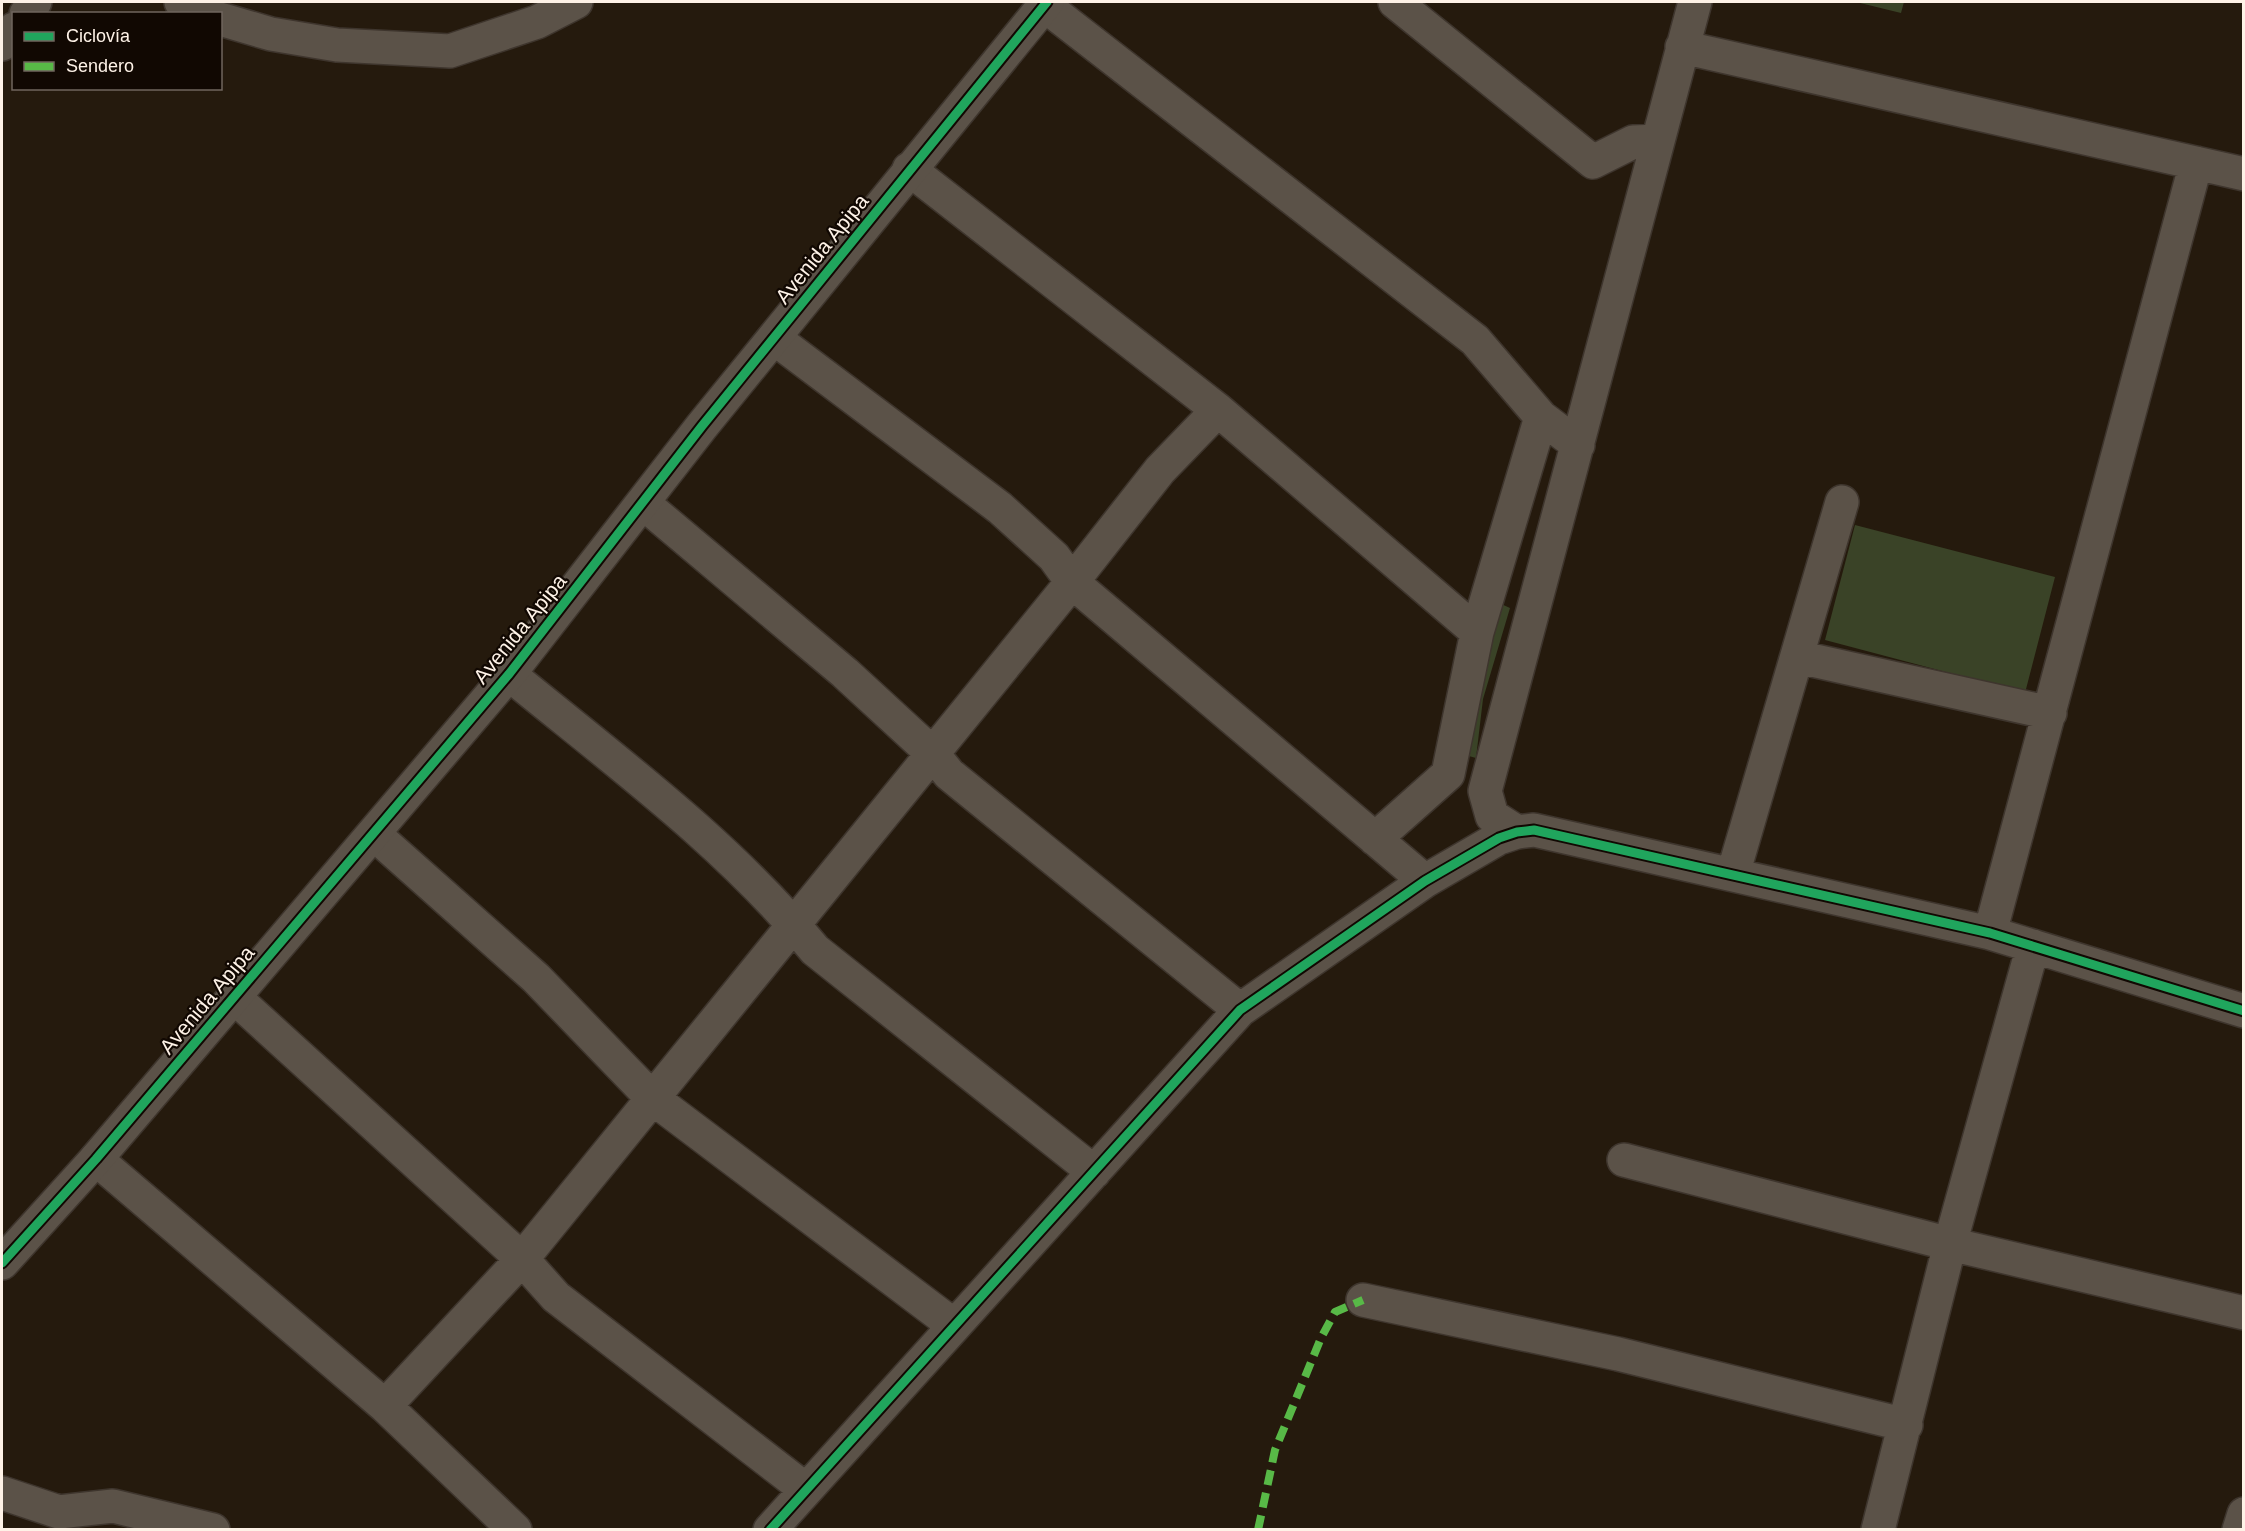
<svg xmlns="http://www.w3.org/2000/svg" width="2245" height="1531" font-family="Arial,sans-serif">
  <rect width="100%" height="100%" fill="#251a0d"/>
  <path fill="#3a4327" d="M1856,2H1904L1901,13Z
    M1855,525L2055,577L2025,693L1825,640Z
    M1499,603L1510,608L1483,699L1476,758L1465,755Z"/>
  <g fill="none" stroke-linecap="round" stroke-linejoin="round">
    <defs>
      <path id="street" d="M181,2L206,14
        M1395,2L1593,162L1633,142L1658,141
        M1044,5L1475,340L1541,417L1578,445
        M26,14L35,2
        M220,19L271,34L337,45L450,51L537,22L576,2
        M2,44L14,29
        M1682,47L2244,174
        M909,169L1218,410L1477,632
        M774,338L1000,508L1054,557L1072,582L1160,470L1218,410
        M643,503L845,673L933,754L949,774L1240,1010
        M1798,657L2050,713
        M509,674C615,761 727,843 815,950L1094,1172
        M1517,832L1492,816L1485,791L1695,2
        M374,834L536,978L651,1097L952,1324
        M1375,839L1448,774L1477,632L1541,417
        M1733,874L1842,502
        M1990,933L2196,163
        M233,996L522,1259L556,1297L805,1489
        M96,1159L385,1406L515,1530
        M1624,1160L1950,1244L2244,1313
        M1363,1300L1618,1354L1906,1425
        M385,1406L522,1259L1072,582L1425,881
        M2,1493L59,1512L113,1506L213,1530
        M770,1530L1240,1010L1425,881L1499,838L1517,832L1534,830L1990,933L2244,1011
        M1878,1530L1950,1244L2033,946
        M2239,1530L2244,1514"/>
      <path id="secondary" d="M2,1263L96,1159L509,674L702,426L1047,2"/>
    </defs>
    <use href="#street" stroke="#3e352d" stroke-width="36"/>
    <use href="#secondary" stroke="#3e352d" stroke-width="36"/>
    <use href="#street" stroke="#5b5248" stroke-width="33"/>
    <use href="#secondary" stroke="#5b5248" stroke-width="33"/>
    <path stroke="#58b947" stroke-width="8" stroke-dasharray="15 8" stroke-linecap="butt" d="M1258,1530L1275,1450L1321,1338L1335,1312L1363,1300"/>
    <defs>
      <path id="cycleway" d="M2,1263L96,1159L509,674L702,426L1047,2
        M770,1530L1240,1010L1425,881L1499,838L1517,832L1534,830L1990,933L2244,1011"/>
    </defs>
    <use href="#cycleway" stroke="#110802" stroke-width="13"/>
    <use href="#cycleway" stroke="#20a55d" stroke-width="9"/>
  </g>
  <g text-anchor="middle" stroke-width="4.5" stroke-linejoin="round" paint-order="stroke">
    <g font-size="21" fill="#fef2e7" stroke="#110802">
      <text transform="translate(822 249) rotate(-51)" y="7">Avenida Apipa</text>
      <text transform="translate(520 629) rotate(-51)" y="7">Avenida Apipa</text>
      <text transform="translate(207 1000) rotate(-50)" y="7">Avenida Apipa</text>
    </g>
  </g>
  <rect width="2245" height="1531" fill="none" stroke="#fef2e7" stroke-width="6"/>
  <rect x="12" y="12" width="210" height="78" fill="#110802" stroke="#70665e" stroke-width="1.5"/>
  <rect x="24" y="32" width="30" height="9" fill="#20a55d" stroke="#70665e" stroke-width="1.5"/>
  <text x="66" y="42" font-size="18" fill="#fef2e7">Ciclovía</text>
  <rect x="24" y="62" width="30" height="9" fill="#58b947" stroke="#70665e" stroke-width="1.5"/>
  <text x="66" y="72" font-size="18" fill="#fef2e7">Sendero</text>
</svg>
